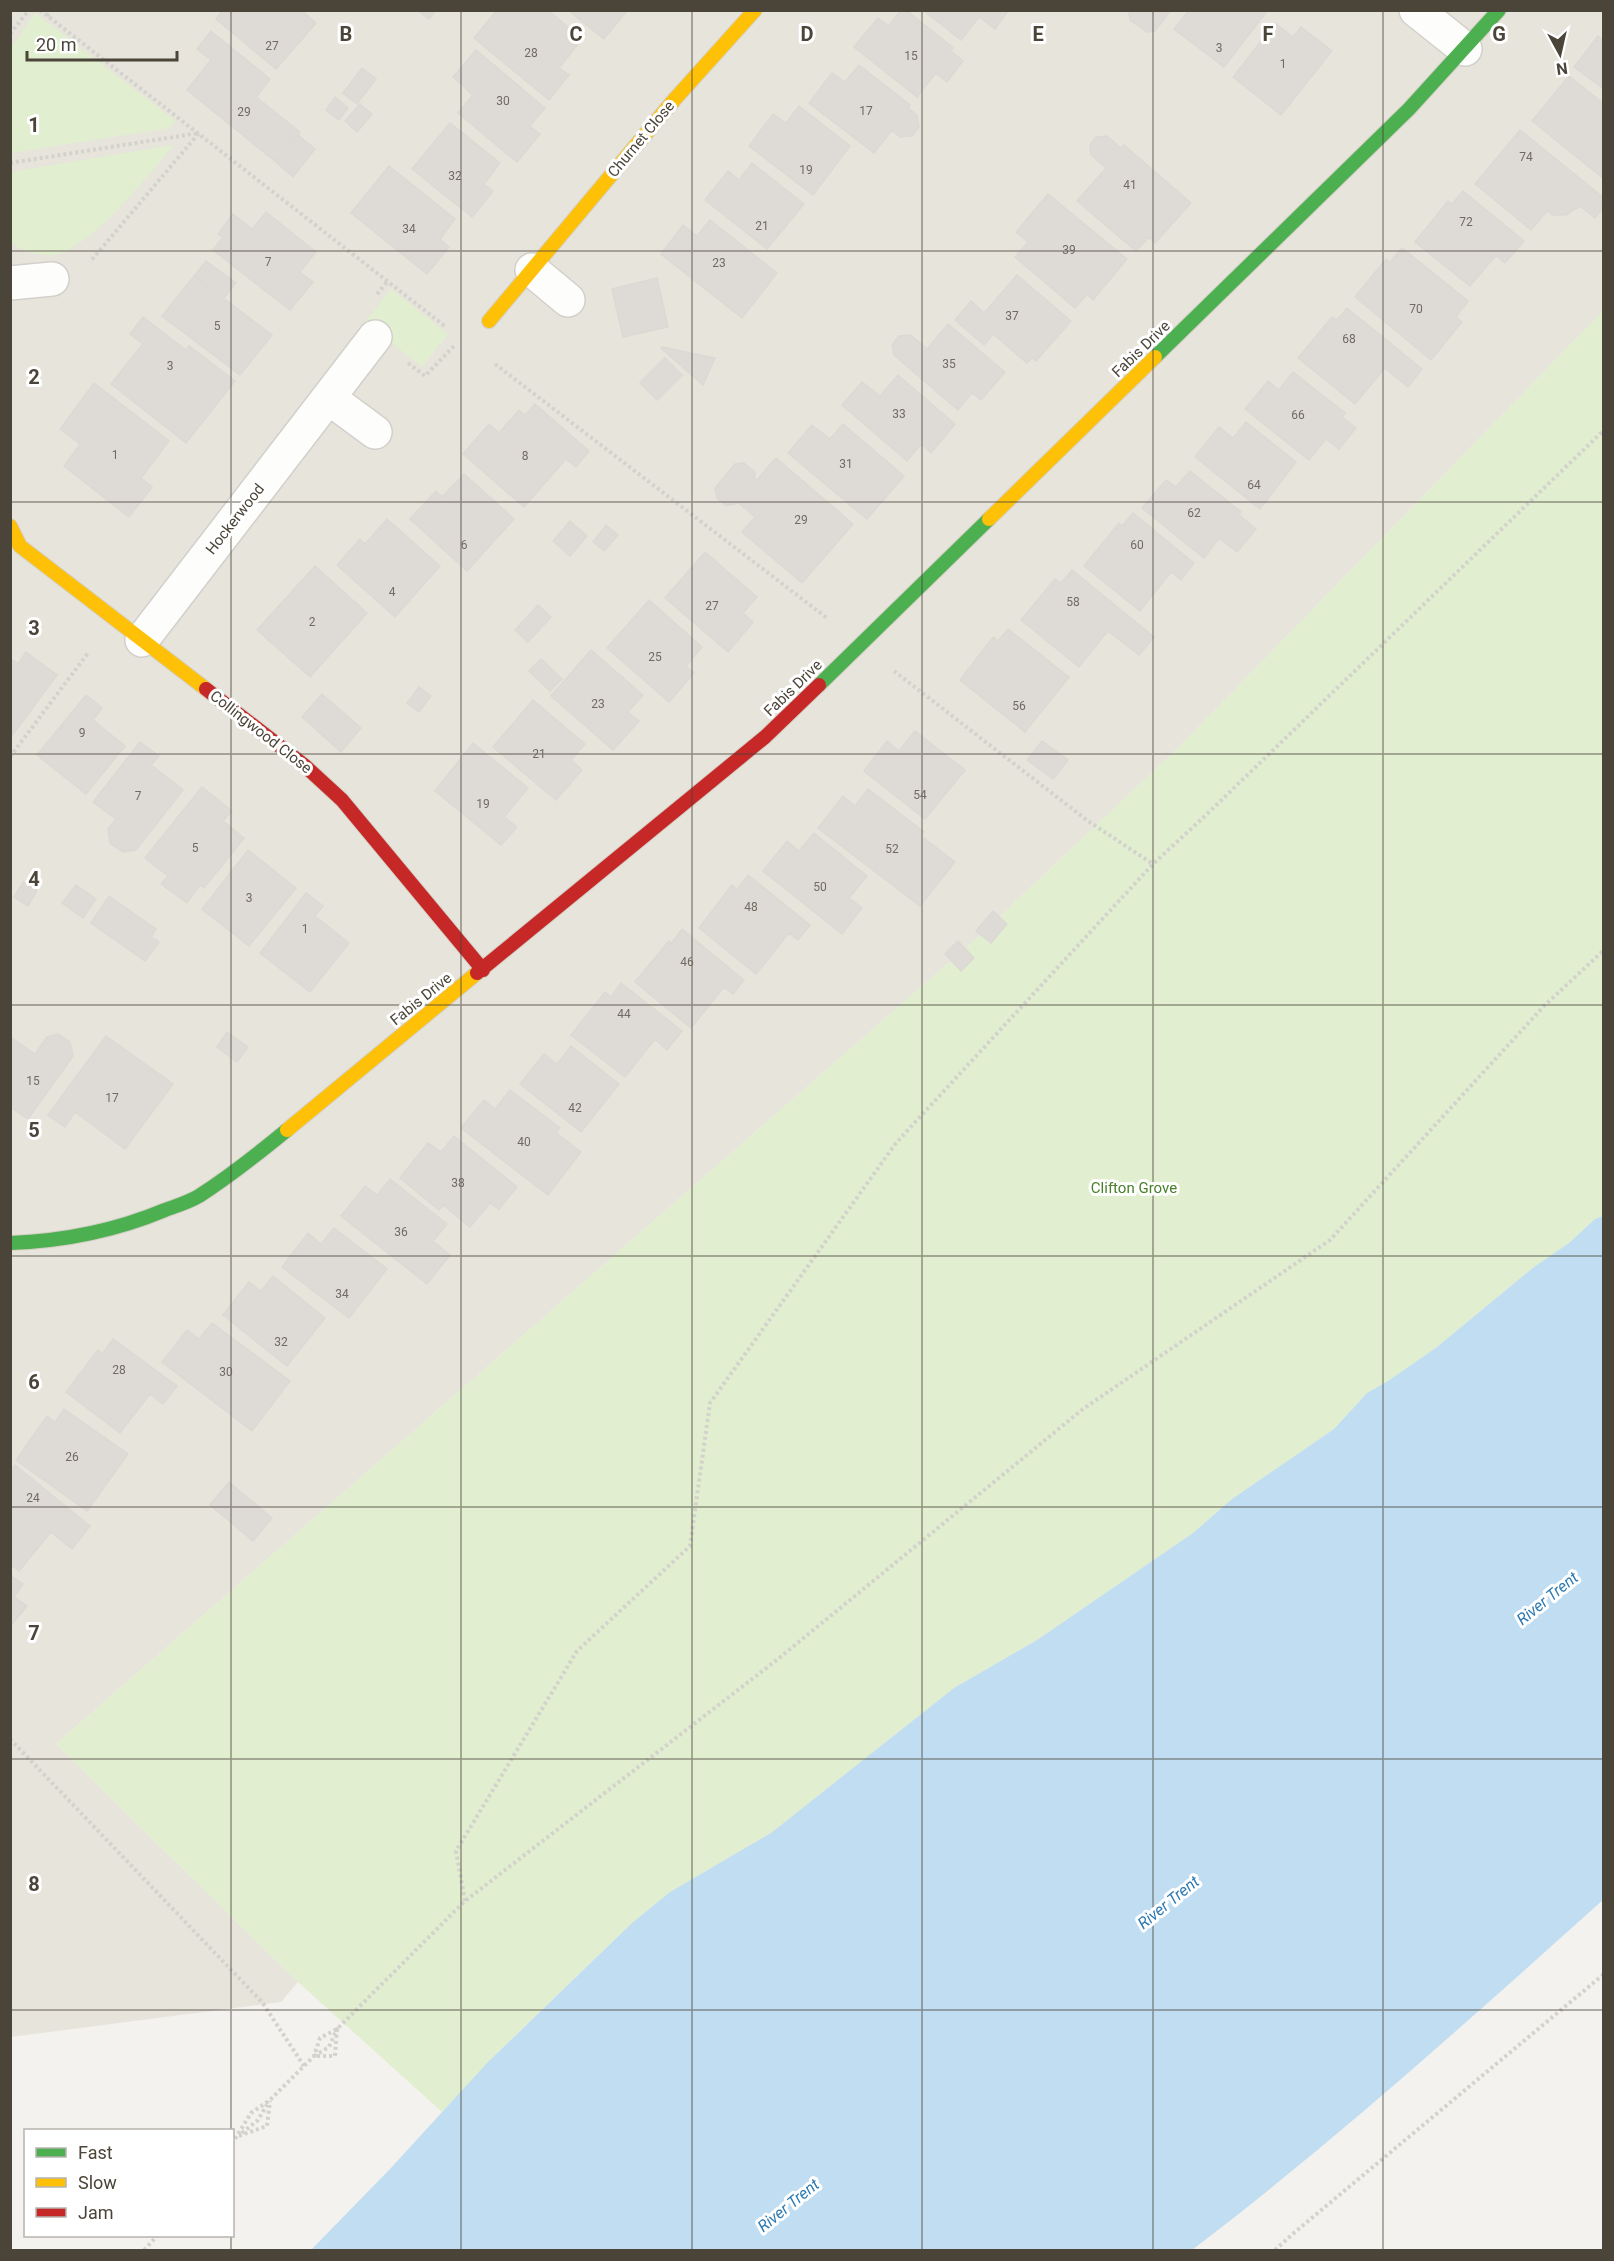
<svg xmlns="http://www.w3.org/2000/svg" width="1614" height="2261" font-family="Roboto,sans-serif">
  <rect width="100%" height="100%" fill="#f4f2ee"/>
  <path fill="#e7e4dc" d="M10,11H1604L1603,311L1176,750L978,937L56,1744L298,1982L281,2002L11,2037Z"/>
  <path fill="#e1eecf" d="M35,13L176,121L170,128L11,153V48Z
    M174,145C145,178 100,238 61,253C54,256 45,255 38,254C28,253 16,249 11,240V172Z
    M391,289L448,334L422,367L365,322Z
    M1603,311V1216L1595,1219L1569,1243L1534,1267L1437,1347L1388,1381L1367,1393L1334,1429L1232,1499L1193,1533L1037,1640L954,1688L771,1833L670,1892L632,1923L498,2052L442,2112L298,1982L56,1744L978,937L1176,750Z"/>
  <path fill="#c0ddf1" d="M1603,1216V1900C1469,2020 1335,2141 1192,2250H311L390,2169L487,2063L632,1923L670,1892L771,1833L954,1688L1037,1640L1193,1533L1232,1499L1334,1429L1367,1393L1388,1381L1437,1347L1534,1267L1569,1243L1595,1219Z"/>
  <path fill="#dedbd6" stroke="#dcd9d4" stroke-width="1.5" d="M223,10H301L316,23L276,69L216,19Z
    M417,10H436L429,19Z
    M497,10H548L582,39L559,68L569,75L549,100L474,38Z
    M568,10H625L626,12L604,39Z
    M901,10H906L953,48L951,51L963,61L947,82L936,73L917,97L854,47L878,18L889,26Z
    M923,10H1009L995,29L979,17L961,40Z
    M1129,10H1171L1155,31L1147,32L1130,20Z
    M1189,10H1268L1224,67L1174,29Z
    M1275,23L1293,37L1301,27L1332,51L1281,115L1233,77Z
    M211,31L270,79L256,97L300,132L276,162L187,90L211,60L197,49Z
    M1598,36L1604,41V89L1574,67Z
    M476,50L545,108L530,126L540,134L517,162L458,113L473,95L453,77Z
    M859,65L910,105L908,108L917,115L919,127L912,136L900,137L892,130L874,153L809,103L832,73L845,82Z
    M362,68L376,79L357,104L343,93Z
    M1569,76L1604,104V179L1532,121Z
    M335,97L348,108L339,120L326,110Z
    M360,104L372,114L357,132L345,121Z
    M799,106L850,146L813,195L749,146L773,114L786,123Z
    M450,123L500,163L484,184L493,191L472,217L412,169Z
    M1520,130L1604,198V207L1595,218L1580,206L1566,215H1553L1547,211L1531,230L1475,184Z
    M298,135L315,149L293,177L276,162Z
    M1107,136L1121,148L1124,145L1191,203L1155,243L1149,237L1136,251L1077,201L1106,168L1091,155L1090,145L1096,137Z
    M752,163L804,204L767,249L705,200L728,171L739,180Z
    M389,166L455,219L440,239L449,247L427,274L351,213Z
    M1463,191L1524,241L1505,263L1496,255L1470,286L1415,242L1448,201L1452,204Z
    M1048,194L1127,259L1093,300L1087,294L1075,308L1015,257L1028,242L1016,232Z
    M266,212L316,252L300,272L313,282L290,310L213,250L223,237L218,234L233,214L252,229Z
    M710,220L777,273L742,318L661,254L683,225L697,236Z
    M1402,248L1468,301L1456,317L1462,322L1431,360L1355,297L1386,259L1390,262Z
    M206,261L236,283L224,298L194,276Z
    M1017,275L1071,321L1036,361L1032,358L1027,363L993,334L984,345L955,320L971,301L984,313Z
    M194,276L272,335L240,375L162,316Z
    M657,278L668,327L623,337L612,289Z
    M1347,308L1422,369L1408,387L1385,368L1355,404L1298,358L1332,317L1337,320Z
    M143,317L186,350L189,346L235,381L186,443L111,384L143,344L130,334Z
    M948,324L1005,372L981,400L972,393L958,410L894,355L892,345L899,336L911,335L927,349Z
    M662,347L715,358L703,385L661,348Z
    M665,358L682,375L657,400L640,383Z
    M1293,372L1345,413L1342,417L1356,428L1339,449L1326,439L1309,460L1245,409L1268,381L1279,390Z
    M898,375L955,424L931,453L921,444L907,461L842,405L862,382L880,396Z
    M94,383L169,441L141,478L152,487L129,517L64,466L80,444L60,429Z
    M535,404L589,451L576,467L566,459L524,507L463,454L489,424L499,433L519,410L525,415Z
    M1246,422L1296,462L1260,509L1195,457L1219,427L1233,438Z
    M843,424L904,476L867,519L788,453L812,425L830,439Z
    M776,458L853,524L802,583L742,532L755,517L739,503L726,506L717,498L715,488L735,464L744,463L755,472V482Z
    M1190,471L1241,512L1239,515L1256,529L1237,552L1219,538L1204,558L1142,508L1166,480L1176,487Z
    M464,474L514,519L467,571L410,519L436,491L442,497Z
    M1133,513L1194,563L1181,580L1171,572L1140,611L1084,566L1119,523L1122,526Z
    M387,519L440,566L395,617L337,565L360,539L365,544Z
    M570,521L587,536L570,556L553,541Z
    M606,525L618,535L604,551L593,542Z
    M705,552L757,597L743,613L753,622L728,652L665,598Z
    M315,566L367,613L310,677L257,630Z
    M1072,570L1154,637L1139,655L1108,631L1079,667L1021,620L1055,579L1061,583Z
    M649,600L702,647L686,666L694,673L669,702L607,648Z
    M538,605L551,617L528,642L515,630Z
    M1008,629L1069,677L1025,732L960,680L993,637L998,641Z
    M591,650L643,695L628,712L639,721L613,750L551,696Z
    M26,652L57,675L11,737L10,658L18,664Z
    M541,659L562,679L550,691L529,671Z
    M419,687L431,696L419,712L407,703Z
    M322,694L361,728L341,752L302,717Z
    M86,695L102,708L93,720L125,746L86,794L37,755Z
    M533,700L585,744L571,760L582,770L556,800L493,747Z
    M915,731L965,770L925,819L864,771L887,741L899,751Z
    M1042,741L1068,760L1053,779L1027,760Z
    M140,742L159,756L151,765L183,790L136,850L123,852L110,843L108,829L116,819L93,802Z
    M473,743L528,788L504,817L517,827L501,845L435,791Z
    M202,787L232,811L223,821L244,838L204,888L200,885L187,903L161,884L168,876L145,858Z
    M868,789L924,832L921,836L955,862L920,906L818,828L843,796L855,806Z
    M814,833L867,876L849,898L862,908L842,934L763,871L787,841L799,851Z
    M248,850L296,888L249,946L202,909Z
    M748,875L810,925L798,940L789,933L756,974L699,928L732,885L737,890Z
    M23,882L37,891L28,906L14,897Z
    M76,885L96,899L83,918L62,903Z
    M306,893L323,906L315,916L349,943L310,992L260,953Z
    M109,896L156,929L151,937L159,942L145,961L91,923Z
    M993,911L1007,924L991,943L976,931Z
    M682,929L744,980L733,994L724,987L691,1028L635,982L669,941L671,944Z
    M958,941L974,958L961,971L945,954Z
    M621,983L682,1031L667,1050L655,1039L625,1077L571,1035L605,992L611,997Z
    M227,1032L248,1047L237,1062L217,1047Z
    M58,1034L70,1042L73,1056L28,1119L10,1107V1037L35,1054L47,1037Z
    M106,1036L173,1084L125,1149L75,1112L65,1127L48,1115Z
    M571,1046L619,1084L581,1132L520,1084L544,1054L557,1064Z
    M510,1090L560,1128L556,1133L581,1152L548,1195L461,1128L484,1100L495,1109Z
    M454,1136L517,1187L499,1209L490,1203L470,1227L443,1205L439,1210L400,1178L428,1143L441,1152Z
    M390,1179L447,1224L433,1241L450,1255L427,1284L341,1216L365,1186L377,1195Z
    M334,1228L387,1269L349,1318L282,1267L308,1233L321,1244Z
    M273,1276L325,1318L287,1366L223,1315L249,1282L261,1291Z
    M212,1323L290,1381L252,1431L162,1362L187,1330L199,1339Z
    M113,1339L177,1386L163,1404L150,1394L120,1433L66,1392L98,1350L102,1354Z
    M64,1409L128,1454L87,1511L16,1460L47,1416L55,1422Z
    M15,1465L90,1526L72,1549L51,1532L19,1571L10,1564V1470Z
    M229,1482L272,1518L253,1541L210,1505Z
    M10,1575L23,1584L14,1597L27,1606L10,1627Z"/>
  <g fill="none" stroke-linecap="round" stroke-linejoin="round">
    <defs>
      <path id="street" d="M1416,10L1465,49
        M532,270L568,300
        M10,283L52,279
        M329,398L375,432
        M142,640L375,337"/>
      <path id="fast" d="M1155,357L1409,109L1499,10
        M819,685L989,519
        M10,1243C64,1241 115,1231 165,1210C176,1206 189,1202 199,1196C230,1176 259,1153 287,1130"/>
      <path id="slow" d="M489,321L674,100L755,10
        M989,519L1155,357
        M10,526L20,546L206,689
        M287,1130L477,973"/>
      <path id="jam" d="M206,689L304,765L342,800L483,970
        M477,973L765,737L819,685"/>
    </defs>
    <use href="#street" stroke="#d2d0cb" stroke-width="36"/>
    <use href="#fast" stroke="#d3cfc5" stroke-width="16"/>
    <use href="#slow" stroke="#d3cfc5" stroke-width="16"/>
    <use href="#jam" stroke="#d3cfc5" stroke-width="16"/>
    <path stroke="#d3d2cc" stroke-width="4" stroke-dasharray="3 3" stroke-linecap="butt" d="M40,10L446,327
      M47,16L52,10
      M10,34L29,10
      M10,163L199,133L90,262
      M377,294L388,281
      M408,363L425,376L455,345
      M495,364L827,618
      M894,671L1088,821L1153,864
      M10,757L88,653
      M10,1739L262,2002L304,2066
      M465,1901L456,1851L577,1651L690,1546L710,1403L896,1143L1153,864L1206,815L1604,430
      M337,2029L335,2056H314L329,2047Z
      M242,2133L258,2120L268,2103
      M239,2136L267,2126L270,2101
      M232,2144L251,2113L270,2100L314,2056L320,2038L337,2029L465,1901L778,1659L1083,1409L1330,1240L1543,1007L1604,950
      M144,2250L157,2236
      M1275,2250L1295,2232L1604,1974"/>
    <use href="#street" stroke="#fdfdfc" stroke-width="33"/>
    <use href="#fast" stroke="#4caf50" stroke-width="14"/>
    <use href="#slow" stroke="#ffc107" stroke-width="14"/>
    <use href="#jam" stroke="#c62828" stroke-width="14"/>
  </g>
  <path fill="none" stroke="#4b4439" stroke-width="1.5" stroke-opacity="0.55" d="M231,10V2130M461,10V2250M692,10V2250M922,10V2250M1153,10V2250M1383,10V2250M10,251H1604M10,502H1604M10,754H1604M10,1005H1604M10,1256H1604M10,1507H1604M10,1759H1604M10,2010H1604M231,2236V2250"/>
  <g text-anchor="middle" stroke-width="6" stroke-linejoin="round" paint-order="stroke">
    <g font-size="12" fill="#706a61">
      <text x="272" y="50">27</text>
      <text x="1219" y="52">3</text>
      <text x="531" y="57">28</text>
      <text x="911" y="60">15</text>
      <text x="1283" y="68">1</text>
      <text x="503" y="105">30</text>
      <text x="866" y="115">17</text>
      <text x="244" y="116">29</text>
      <text x="1526" y="161">74</text>
      <text x="806" y="174">19</text>
      <text x="455" y="180">32</text>
      <text x="1130" y="189">41</text>
      <text x="1466" y="226">72</text>
      <text x="762" y="230">21</text>
      <text x="409" y="233">34</text>
      <text x="1069" y="254">39</text>
      <text x="268" y="266">7</text>
      <text x="719" y="267">23</text>
      <text x="1416" y="313">70</text>
      <text x="1012" y="320">37</text>
      <text x="217" y="330">5</text>
      <text x="1349" y="343">68</text>
      <text x="949" y="368">35</text>
      <text x="170" y="370">3</text>
      <text x="899" y="418">33</text>
      <text x="1298" y="419">66</text>
      <text x="115" y="459">1</text>
      <text x="525" y="460">8</text>
      <text x="846" y="468">31</text>
      <text x="1254" y="489">64</text>
      <text x="1194" y="517">62</text>
      <text x="801" y="524">29</text>
      <text x="464" y="549">6</text>
      <text x="1137" y="549">60</text>
      <text x="392" y="596">4</text>
      <text x="1073" y="606">58</text>
      <text x="712" y="610">27</text>
      <text x="312" y="626">2</text>
      <text x="655" y="661">25</text>
      <text x="598" y="708">23</text>
      <text x="1019" y="710">56</text>
      <text x="82" y="737">9</text>
      <text x="539" y="758">21</text>
      <text x="920" y="799">54</text>
      <text x="138" y="800">7</text>
      <text x="483" y="808">19</text>
      <text x="195" y="852">5</text>
      <text x="892" y="853">52</text>
      <text x="820" y="891">50</text>
      <text x="249" y="902">3</text>
      <text x="751" y="911">48</text>
      <text x="305" y="933">1</text>
      <text x="687" y="966">46</text>
      <text x="624" y="1018">44</text>
      <text x="33" y="1085">15</text>
      <text x="112" y="1102">17</text>
      <text x="575" y="1112">42</text>
      <text x="524" y="1146">40</text>
      <text x="458" y="1187">38</text>
      <text x="401" y="1236">36</text>
      <text x="342" y="1298">34</text>
      <text x="281" y="1346">32</text>
      <text x="119" y="1374">28</text>
      <text x="226" y="1376">30</text>
      <text x="72" y="1461">26</text>
      <text x="33" y="1502">24</text>
    </g>
    <g font-size="15" fill="#4b4439" stroke="#fff">
      <text transform="translate(641 139) rotate(-50)" y="5">Churnet Close</text>
      <text transform="translate(1141 349) rotate(-44)" y="5">Fabis Drive</text>
      <text transform="translate(235 519) rotate(-52)" y="5">Hockerwood</text>
      <text transform="translate(793 688) rotate(-44)" y="5">Fabis Drive</text>
      <text transform="translate(261 732) rotate(38)" y="5">Collingwood Close</text>
      <text transform="translate(421 999) rotate(-39)" y="5">Fabis Drive</text>
    </g>
    <g font-size="15" fill="#4a7f2a" stroke="#fff">
      <text x="1134" y="1193">Clifton Grove</text>
    </g>
    <g font-size="16" font-style="italic" fill="#2e7ab2" stroke="#fff">
      <text transform="translate(1547 1598) rotate(-39)" y="6">River Trent</text>
      <text transform="translate(1168 1902) rotate(-39)" y="6">River Trent</text>
      <text transform="translate(788 2205) rotate(-39)" y="6">River Trent</text>
    </g>
  </g>
  <g font-size="20" text-anchor="middle" font-weight="bold" fill="#4b4439" stroke="#fff" stroke-width="6" stroke-linejoin="round" paint-order="stroke">
    <text x="346" y="41">B</text>
    <text x="576" y="41">C</text>
    <text x="807" y="41">D</text>
    <text x="1038" y="41">E</text>
    <text x="1268" y="41">F</text>
    <text x="1499" y="41">G</text>
    <text x="34" y="132">1</text>
    <text x="34" y="384">2</text>
    <text x="34" y="635">3</text>
    <text x="34" y="886">4</text>
    <text x="34" y="1137">5</text>
    <text x="34" y="1389">6</text>
    <text x="34" y="1640">7</text>
    <text x="34" y="1891">8</text>
  </g>
  <rect width="1614" height="2261" fill="none" stroke="#4b4439" stroke-width="24"/>
  <rect x="24" y="2129" width="210" height="108" fill="#ffffff" stroke="#b7b4b0" stroke-width="1.5"/>
  <rect x="36" y="2148" width="30" height="9" fill="#4caf50" stroke="#b7b4b0" stroke-width="1.5"/>
  <text x="78" y="2159" font-size="18" fill="#4b4439">Fast</text>
  <rect x="36" y="2178" width="30" height="9" fill="#ffc107" stroke="#b7b4b0" stroke-width="1.5"/>
  <text x="78" y="2189" font-size="18" fill="#4b4439">Slow</text>
  <rect x="36" y="2208" width="30" height="9" fill="#c62828" stroke="#b7b4b0" stroke-width="1.5"/>
  <text x="78" y="2219" font-size="18" fill="#4b4439">Jam</text>
  <g transform="translate(1560 54) rotate(172)" stroke="#ffffff" stroke-width="4.5" paint-order="stroke">
  <path d="M0-4.5L10 22L0 15L-10 22Z" fill="#4b4439"/>
  <text y="-9" font-size="16" font-weight="bold" text-anchor="middle" fill="#4b4439">N</text>
  </g>
  <path d="M27 51v9h150v-9" fill="none" stroke="#4b4439" stroke-width="3"/>
  <text x="36" y="51" font-size="18" fill="#4b4439" stroke="#ffffff" stroke-width="4.5" paint-order="stroke">20 m</text>
</svg>
